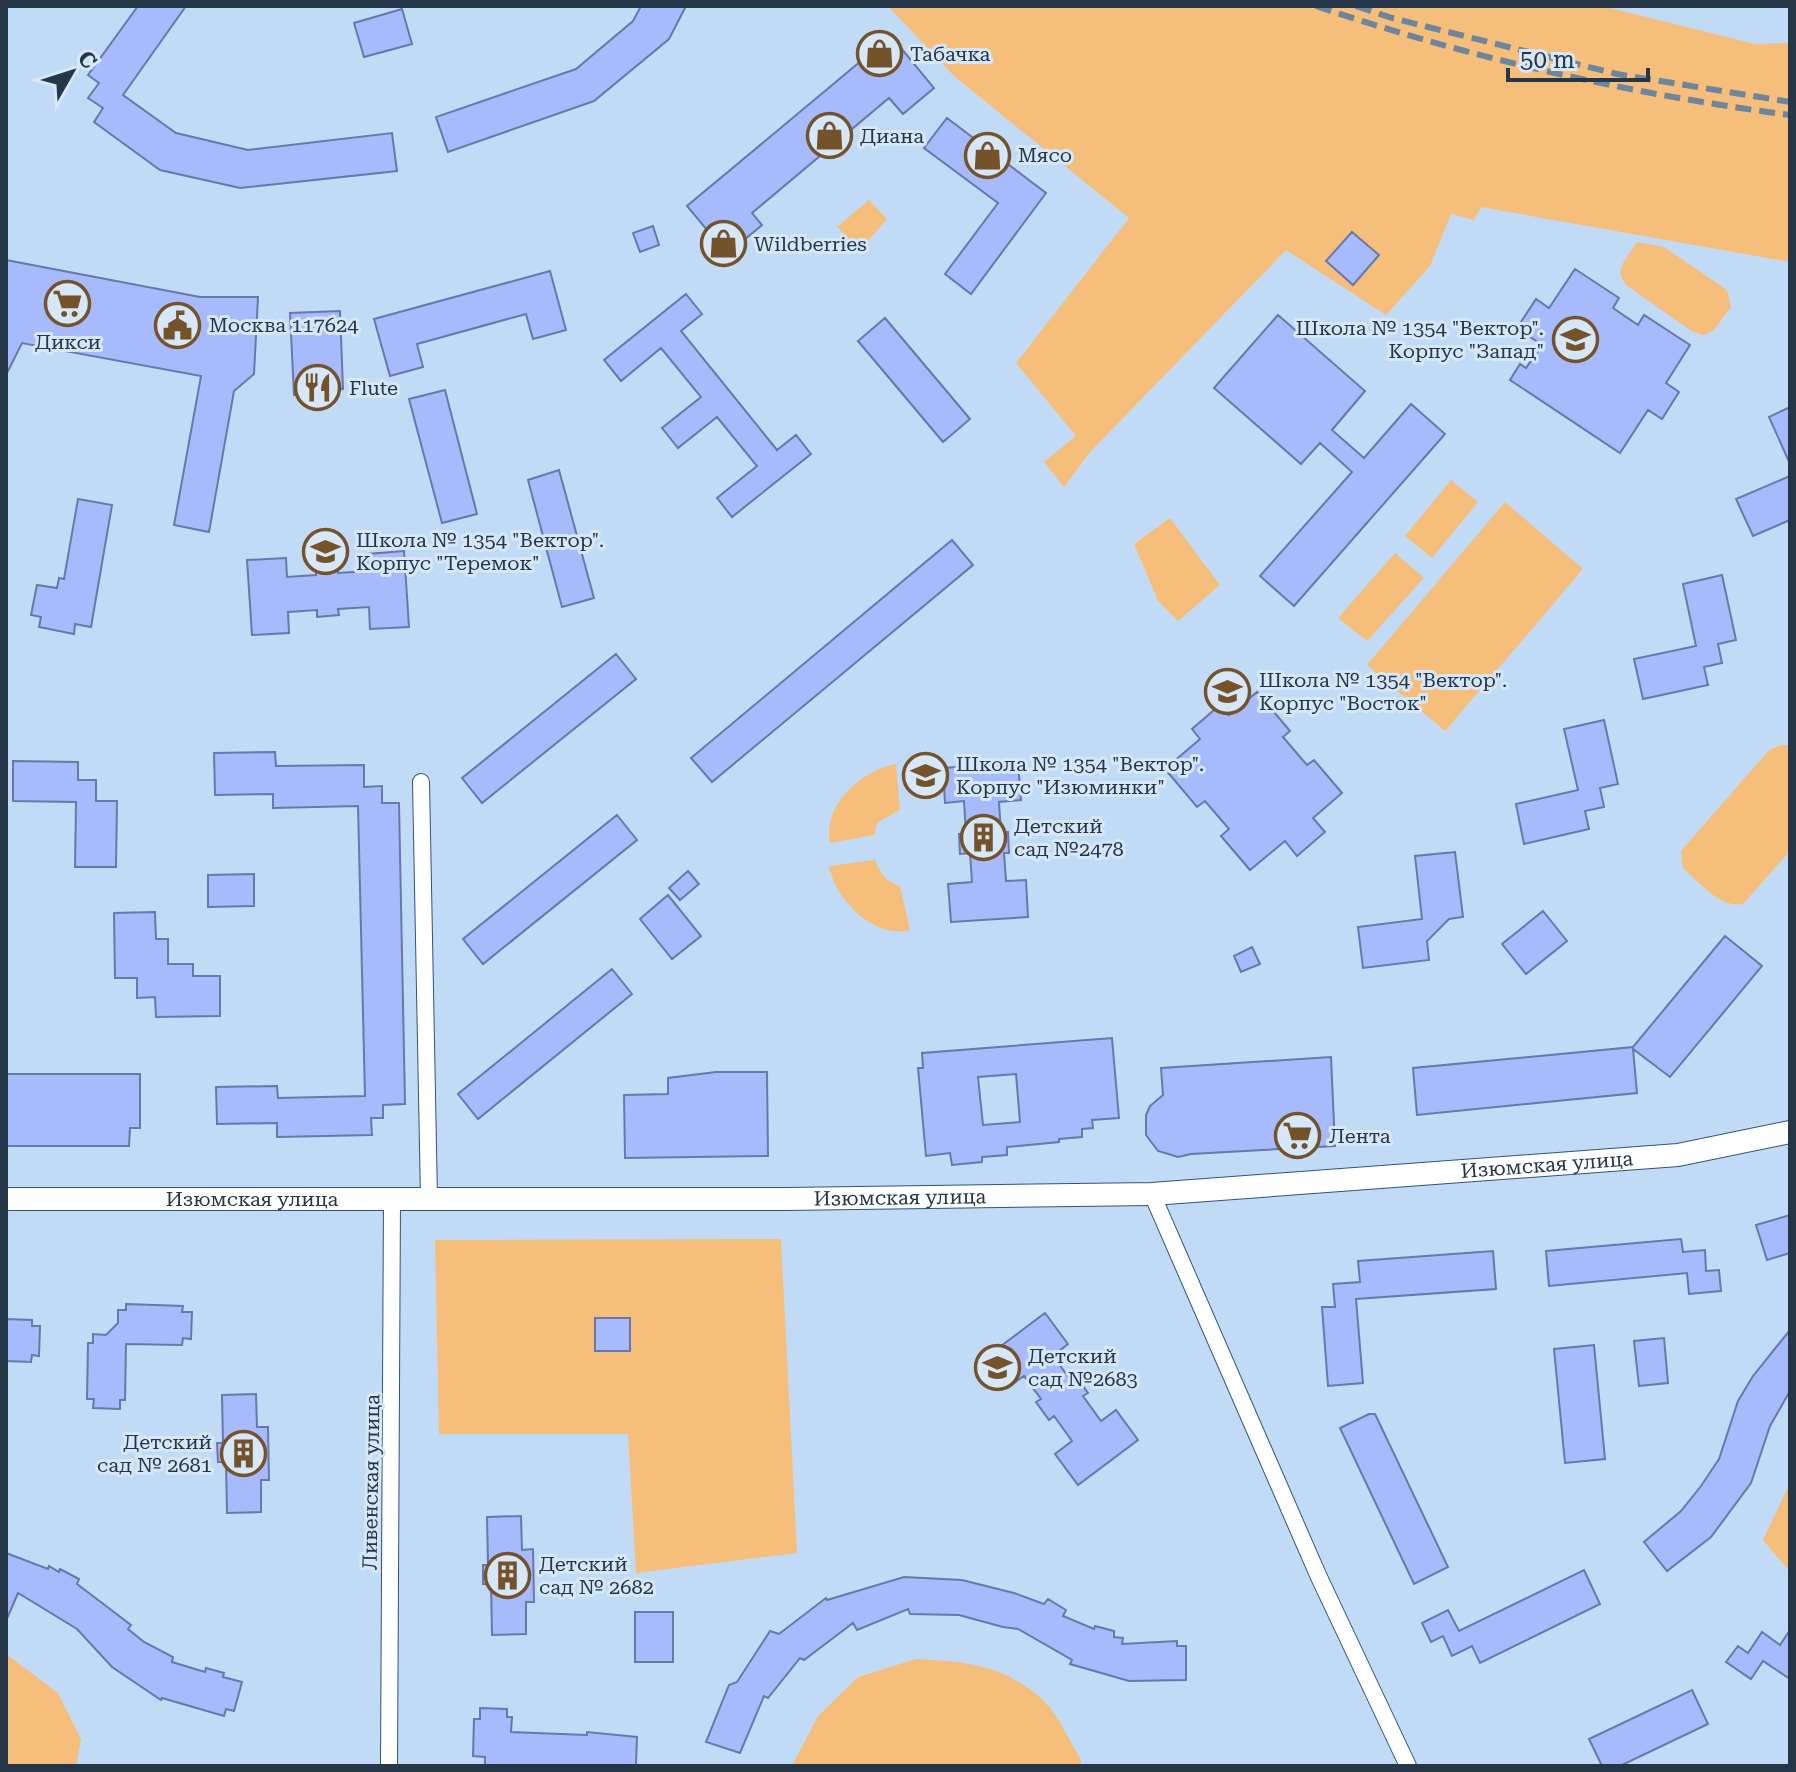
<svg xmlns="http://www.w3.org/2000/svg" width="1796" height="1772" font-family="'Roboto Serif',serif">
  <rect width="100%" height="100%" fill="#c1dbf7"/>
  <path fill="#f5be7a" d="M888,6H1602L1755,44L1790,43V262L1481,207L1474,220L1451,214L1430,266L1386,315L1286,250L1090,452L1064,487L1044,462L1076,436L1016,363L1129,218L954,76Z
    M869,200L887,219L860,250L837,227Z
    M1637,242L1664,247L1727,290L1731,307L1714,330L1704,335L1693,332L1626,285L1620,274L1623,263Z
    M1451,480L1478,502L1432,558L1405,536Z
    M1505,502L1583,569L1445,731L1367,665Z
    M1170,518L1220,585L1178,621L1158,601L1134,544Z
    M1395,553L1424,578L1367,641L1338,618Z
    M1782,745H1790V851L1743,904C1719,908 1700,883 1683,868L1681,851L1770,749Z
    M896,764L900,810L878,822L874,835L830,843C822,805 862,770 896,764Z
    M875,860C881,874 885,881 900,886L910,930C873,939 836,900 829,866Z
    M781,1239L797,1553L636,1573L628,1434H439L435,1240Z
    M1790,1483V1572L1763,1540Z
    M6,1654L58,1693L81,1739L76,1766H6Z
    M916,1659C968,1662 1003,1664 1044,1701C1059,1716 1070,1742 1081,1760V1766H792L818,1716L858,1677Z"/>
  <path fill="#a7bafc" stroke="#6977aa" stroke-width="2" fill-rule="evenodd" d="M138,6H186L123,95L176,133L248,150L392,133L397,171L240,188L160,170L94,122L103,108L88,98L99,83L88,75Z
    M641,6H686L669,39L594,101L448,152L436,117L576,69L633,21Z
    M402,9L412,44L364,57L354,23Z
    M891,36L934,88L903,114L889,98L752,213L762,225L727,254L687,206Z
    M947,118L1046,193L971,294L945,274L998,203L924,148Z
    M653,226L659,245L640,252L633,233Z
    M1352,232L1379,255L1353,285L1326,261Z
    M6,260L200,297H258L254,374L234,391L209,532L174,525L201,376L22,343L6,375Z
    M1575,269L1619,298L1613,308L1638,325L1644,315L1690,345L1666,383L1679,392L1662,419L1648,410L1620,453L1510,380L1520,364L1526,368L1542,345L1517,328L1536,299L1549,308Z
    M550,271L566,330L533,339L526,314L417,344L423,367L390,376L374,319Z
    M686,294L702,314L681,331L777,450L796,435L811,454L732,517L717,498L757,466L717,417L678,448L662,428L701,397L661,348L621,381L604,360Z
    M340,311L343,389L338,390L339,394L294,395L290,313Z
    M1278,315L1365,391L1332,430L1364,458L1411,404L1445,434L1294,606L1260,576L1352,472L1320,443L1301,464L1214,388Z
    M885,318L970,419L943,442L858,341Z
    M445,390L477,514L442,523L409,399Z
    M1790,407V464L1769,417Z
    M559,470L594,598L562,607L528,480Z
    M1790,476V520L1753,536L1736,499Z
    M78,499L112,505L91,627L75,624L74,634L39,627L41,617L31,615L37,585L57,588L59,578L64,579Z
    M952,540L973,565L712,782L691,758Z
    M404,551L409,627L370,629L369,607L338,609L339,615L317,617V610L288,612L289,633L252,635L247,560L286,558L287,577L316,575V569L338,568V573L368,571L367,554Z
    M1722,575L1736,640L1718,644L1722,663L1704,667L1708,685L1643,699L1634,659L1696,646L1683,584Z
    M616,654L636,679L482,803L462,778Z
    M1257,692L1290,731L1283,737L1307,765L1314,760L1342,793L1313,818L1325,832L1297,856L1285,841L1250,870L1221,836L1229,829L1205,801L1197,807L1165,769L1200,739L1192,729L1220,705L1229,715Z
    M1604,720L1618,784L1600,788L1604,807L1585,811L1589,829L1524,844L1516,804L1578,790L1564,729Z
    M275,752L276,766L364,765V787L382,786V803H399L405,1104L383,1105V1118H371L372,1135L277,1137V1123L217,1124L216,1087L277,1086L278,1098L365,1096L358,806L273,808V794L215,795L214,753Z
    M13,761L78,762V780H96V801H117L116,867H75L76,802L13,801Z
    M1018,763L1021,800L999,802L1001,833L1008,832L1009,853H1004L1006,881L1026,880L1028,917L951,922L948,884L972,882L970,853L960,854L959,834H966L964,801L945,803L943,768Z
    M617,815L637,840L483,964L463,939Z
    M1455,852L1463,917L1449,919L1427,941L1429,960L1363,968L1358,927L1422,919L1415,856Z
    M688,871L699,884L680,900L669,888Z
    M254,874V906L208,907V875Z
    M668,895L701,936L672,959L640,919Z
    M1543,911L1567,941L1526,974L1502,944Z
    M155,912L156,939H168V964H193V976H220V1016L156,1017L155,997L137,998V978H115L114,913Z
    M1725,936L1762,966L1670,1077L1633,1049L1637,1093L1417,1115L1413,1068L1633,1047Z
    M1252,947L1260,964L1241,972L1234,956Z
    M612,969L632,994L478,1119L458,1094Z
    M1112,1038L1119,1118L1092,1120L1093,1128L1082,1129V1137L1059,1139V1142L1007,1147V1155L982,1157V1162L952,1165L950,1153L926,1156L918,1068H923L922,1053ZM1016,1074L1020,1122L983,1125L978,1077Z
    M1331,1057L1335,1146L1191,1154L1178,1157L1158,1151L1146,1135V1115L1150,1106L1163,1095L1161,1068Z
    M716,1072H767L768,1156L625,1158L624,1095L668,1094V1078Z
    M6,1074H140V1128H130L129,1146H6Z
    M1790,1215V1253L1767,1260L1756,1225Z
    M1681,1239L1683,1252L1705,1250L1706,1271L1719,1270L1721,1291L1689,1294L1687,1273L1549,1286L1546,1251Z
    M1493,1251L1496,1289L1356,1299L1363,1383L1328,1386L1322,1307H1335L1333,1284L1360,1282L1358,1261Z
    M126,1304L183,1306L182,1312H192L191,1339L183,1338L182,1345L126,1344L125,1400H120V1409L93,1408L94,1399H87L88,1343H93V1334L106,1335L118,1323V1310H126Z
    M1045,1313L1068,1344L1053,1356L1070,1379L1075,1375L1088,1393L1083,1396L1101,1421L1116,1410L1138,1440L1078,1485L1055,1454L1072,1441L1054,1416L1049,1420L1036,1402L1041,1399L1024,1376L1007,1388L985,1358Z
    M595,1318H630V1351H595Z
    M6,1319L32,1320V1326H40L39,1356L32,1355L31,1362L6,1361Z
    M1790,1330V1391L1770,1426L1751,1483L1711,1537L1667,1571L1644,1542L1681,1511L1701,1486L1719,1459L1738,1401L1753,1376Z
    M1664,1338L1668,1383L1639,1386L1634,1341Z
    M1594,1345L1605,1459L1565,1463L1554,1349Z
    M256,1394L257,1427H268L269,1480H261V1512L227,1513L226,1462H218L217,1443H223L222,1395Z
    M1369,1414H1375L1448,1567L1414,1584L1340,1428Z
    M521,1516L522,1550L533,1549L534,1602H526V1634L492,1635L491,1584H483V1565H488L487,1517Z
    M6,1553L48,1569L49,1566L59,1572L60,1569L79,1579L77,1584L131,1625L128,1629L144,1642L173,1657L172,1662L205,1672L206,1668L224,1673L223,1677L242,1682L234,1711L226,1709L224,1716L162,1698L161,1700L112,1667L77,1629L18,1593L6,1621Z
    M1584,1570L1600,1604L1480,1663L1472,1646L1452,1656L1443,1636L1431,1642L1422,1623L1448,1610L1459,1631Z
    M904,1577L962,1580L1014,1593L1044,1604L1048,1599L1066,1610L1063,1616L1094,1629L1095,1626L1114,1631V1637L1123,1638L1122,1644L1177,1641V1646H1186V1680L1129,1681L1070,1664L1072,1660L1018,1629L1003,1627L959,1615L910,1614L908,1609L857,1630L853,1623L804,1660L800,1658L768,1698L764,1696L740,1753L706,1742L729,1685L737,1682L770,1631L779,1634L826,1598L827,1600Z
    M635,1612H673V1662H635Z
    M1790,1630V1679L1763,1661L1751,1679L1726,1662L1738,1646L1748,1653L1762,1632L1780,1645Z
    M1692,1690L1708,1724L1620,1766H1602L1589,1739Z
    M480,1708L507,1709V1717H512L511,1732L587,1735V1732L637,1737L636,1766H485V1757L473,1756L474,1719H480Z"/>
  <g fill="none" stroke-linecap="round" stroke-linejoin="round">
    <defs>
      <path id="street" d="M421,782L429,1199
        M1152,1194L1318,1575L1408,1766
        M389,1766L392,1199"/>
      <g id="secondary">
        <path id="s1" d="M6,1199H786L1152,1194L1678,1155L1790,1132"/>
      </g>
    </defs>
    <use href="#street" stroke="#2e547d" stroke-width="18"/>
    <use href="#secondary" stroke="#2e547d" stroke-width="24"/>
    <use href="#street" stroke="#fff" stroke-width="16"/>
    <use href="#secondary" stroke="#fff" stroke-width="22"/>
    <path stroke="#6f859c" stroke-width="6" stroke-dasharray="16 8" stroke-linecap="butt" d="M1316,6C1470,58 1630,94 1790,115
      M1356,6L1392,18L1617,74L1790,102"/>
  </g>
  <defs>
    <symbol id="shop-ring" viewBox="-11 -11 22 22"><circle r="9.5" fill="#d6e7fa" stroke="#74532a" stroke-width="1.5"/><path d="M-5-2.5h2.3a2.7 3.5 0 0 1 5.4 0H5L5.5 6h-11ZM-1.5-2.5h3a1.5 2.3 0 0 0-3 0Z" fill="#74532a"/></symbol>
    <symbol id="supermarket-ring" viewBox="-11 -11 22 22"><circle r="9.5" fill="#d6e7fa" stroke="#74532a" stroke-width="1.5"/><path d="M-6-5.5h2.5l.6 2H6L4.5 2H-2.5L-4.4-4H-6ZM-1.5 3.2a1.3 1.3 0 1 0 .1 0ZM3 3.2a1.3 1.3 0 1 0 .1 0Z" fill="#74532a"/></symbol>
    <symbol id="civic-ring" viewBox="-11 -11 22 22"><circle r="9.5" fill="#d6e7fa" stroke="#74532a" stroke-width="1.5"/><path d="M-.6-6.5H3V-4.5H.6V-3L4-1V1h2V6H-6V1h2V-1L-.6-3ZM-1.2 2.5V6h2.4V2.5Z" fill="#74532a"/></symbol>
    <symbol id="school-ring" viewBox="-11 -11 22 22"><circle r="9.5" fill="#d6e7fa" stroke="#74532a" stroke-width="1.5"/><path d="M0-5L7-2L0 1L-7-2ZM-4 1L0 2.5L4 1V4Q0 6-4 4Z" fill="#74532a"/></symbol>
    <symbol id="restaurant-ring" viewBox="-11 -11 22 22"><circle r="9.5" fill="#d6e7fa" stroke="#74532a" stroke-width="1.5"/><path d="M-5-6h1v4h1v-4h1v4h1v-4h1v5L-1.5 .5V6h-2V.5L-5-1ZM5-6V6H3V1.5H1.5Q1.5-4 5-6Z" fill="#74532a"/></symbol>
    <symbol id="building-ring" viewBox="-11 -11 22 22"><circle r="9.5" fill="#d6e7fa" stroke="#74532a" stroke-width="1.5"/><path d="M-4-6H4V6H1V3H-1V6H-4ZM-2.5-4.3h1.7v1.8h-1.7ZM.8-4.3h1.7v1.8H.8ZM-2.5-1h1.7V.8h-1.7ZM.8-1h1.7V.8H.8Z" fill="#74532a"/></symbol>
  </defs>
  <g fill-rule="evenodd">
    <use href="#shop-ring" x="854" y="28" width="51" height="51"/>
    <use href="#shop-ring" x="804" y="110" width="51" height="51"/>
    <use href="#shop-ring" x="962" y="130" width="51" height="51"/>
    <use href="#shop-ring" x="698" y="218" width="51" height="51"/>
    <use href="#supermarket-ring" x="42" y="278" width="51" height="51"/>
    <use href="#civic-ring" x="152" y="300" width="51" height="51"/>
    <use href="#school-ring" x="1550" y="314" width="51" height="51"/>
    <use href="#restaurant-ring" x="292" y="362" width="51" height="51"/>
    <use href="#school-ring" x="300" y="526" width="51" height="51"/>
    <use href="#school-ring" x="1202" y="666" width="51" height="51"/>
    <use href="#school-ring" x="900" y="750" width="51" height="51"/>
    <use href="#building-ring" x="958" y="812" width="51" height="51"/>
    <use href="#supermarket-ring" x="1272" y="1110" width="51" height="51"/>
    <use href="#school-ring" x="972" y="1342" width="51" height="51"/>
    <use href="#building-ring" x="218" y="1428" width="51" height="51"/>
    <use href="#building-ring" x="482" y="1550" width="51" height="51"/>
  </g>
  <g text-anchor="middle" stroke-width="6" stroke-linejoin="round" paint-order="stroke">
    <g font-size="20" fill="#253649" stroke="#d6e7fa" text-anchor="start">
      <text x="910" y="61">Табачка</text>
      <text x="860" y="143">Диана</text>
      <text x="1018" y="162">Мясо</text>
      <text x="754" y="251">Wildberries</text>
      <text x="209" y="332">Москва 117624</text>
      <text x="1544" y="335" text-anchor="end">Школа № 1354 "Вектор".<tspan x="1544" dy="23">Корпус "Запад"</tspan></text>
      <text x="68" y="349" text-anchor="middle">Дикси</text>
      <text x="349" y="395">Flute</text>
      <text x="356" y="547">Школа № 1354 "Вектор".<tspan x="356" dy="23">Корпус "Теремок"</tspan></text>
      <text x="1259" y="687">Школа № 1354 "Вектор".<tspan x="1259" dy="23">Корпус "Восток"</tspan></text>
      <text x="956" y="771">Школа № 1354 "Вектор".<tspan x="956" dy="23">Корпус "Изюминки"</tspan></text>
      <text x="1014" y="833">Детский<tspan x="1014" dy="23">сад №2478</tspan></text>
      <text x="1329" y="1143">Лента</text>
      <text x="1028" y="1363">Детский<tspan x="1028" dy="23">сад №2683</tspan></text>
      <text x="212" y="1449" text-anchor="end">Детский<tspan x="212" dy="23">сад № 2681</tspan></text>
      <text x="539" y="1571">Детский<tspan x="539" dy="23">сад № 2682</tspan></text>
    </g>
    <g font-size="20" fill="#253649" stroke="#d6e7fa">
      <text dy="7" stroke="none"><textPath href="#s1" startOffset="1542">Изюмская улица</textPath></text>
      <text dy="7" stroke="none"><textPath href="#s1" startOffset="894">Изюмская улица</textPath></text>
      <text dy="7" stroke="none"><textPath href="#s1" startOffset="246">Изюмская улица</textPath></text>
      <text transform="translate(371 1482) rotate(-89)" y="7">Ливенская улица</text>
    </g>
  </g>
  <rect width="1796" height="1772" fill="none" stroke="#253649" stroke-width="16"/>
  <g transform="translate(72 72) rotate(51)" stroke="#d6e7fa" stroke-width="6" paint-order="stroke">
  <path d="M0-6L14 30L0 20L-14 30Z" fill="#253649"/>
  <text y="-12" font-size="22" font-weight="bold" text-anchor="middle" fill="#253649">С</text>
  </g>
  <path d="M1508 68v12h140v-12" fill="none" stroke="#253649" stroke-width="4"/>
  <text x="1520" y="68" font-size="24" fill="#253649" stroke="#d6e7fa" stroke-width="6" paint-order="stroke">50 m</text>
</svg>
